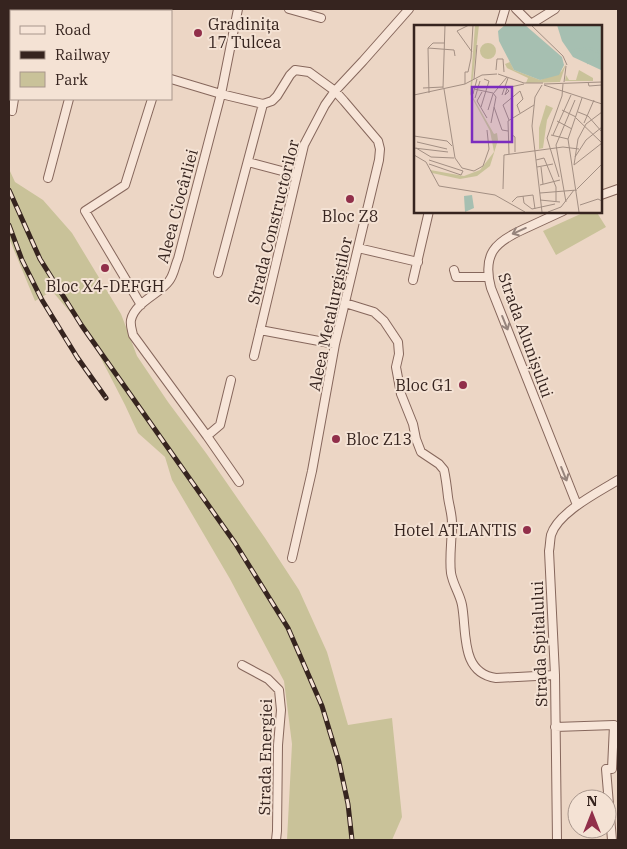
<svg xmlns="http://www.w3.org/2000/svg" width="627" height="849" font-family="'IBM Plex Serif',serif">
  <rect width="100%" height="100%" fill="#ecd6c5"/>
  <path fill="#c9c299" d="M9,169L15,182L43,200L72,233L121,314L137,356L168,402L206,453L265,538L299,590L327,652L348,725L392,718L402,817L392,840H287L292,744L284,681L230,579L172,480L165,457L138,433L125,405L91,339L82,326L52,291L35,301L9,238Z
    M587,211H596L606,227L556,255L543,231Z"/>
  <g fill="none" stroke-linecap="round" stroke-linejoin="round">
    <defs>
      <path id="minor" d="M238,9L221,94L178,259C175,265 174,275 169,281C160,294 135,302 131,320C130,325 132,330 133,335L207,436L239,482
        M289,9L321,18
        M516,9L533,26
        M35,11V9
        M92,11L93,9
        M139,11L140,9
        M531,24L555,9
        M500,26L505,9
        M171,79L221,94L263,104L272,101L277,96L290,75L295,70L309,72L335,91L344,101L378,141L380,149L379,160L335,344L312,471L292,558
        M12,111L14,99
        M248,162L297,175
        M48,178L69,99
        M601,195L618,189
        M563,211C550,217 537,223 524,229C495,242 482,254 491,288L577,505
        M358,248L418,262
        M454,270L456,277H488
        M218,273L263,104
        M413,280L429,211
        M345,303L374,312L384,321L398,342L399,354L396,367L401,394L413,424L416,439L421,452L439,464L444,470C446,479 447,488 448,497C449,505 452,514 452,523C452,540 449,557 451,573C453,585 460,594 462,605C467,632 460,673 496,678L555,675
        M141,305L85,211L125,185L152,99
        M260,330L335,344
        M254,356L304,145L325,105L335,91L363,61L409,9
        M207,436L220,425L231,380
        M242,665L268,679L279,690L281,710L278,745L277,831L276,840
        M555,727L614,725L612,769H606L612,840
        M557,840L555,675L549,551C550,546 550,540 551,535C558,512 599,492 618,480"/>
    </defs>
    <use href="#minor" stroke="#86675c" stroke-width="10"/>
    <use href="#minor" stroke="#f7e5d8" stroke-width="8"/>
    <defs>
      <path id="rail" d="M9,190L40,259L82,326L235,543L288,628L322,706L339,762L348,804L352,840
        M9,225L22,260L42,300L77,357L106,398"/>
    </defs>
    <use href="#rail" stroke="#36241f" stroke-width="5"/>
    <use href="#rail" stroke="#f4e2d4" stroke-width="3" stroke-dasharray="9" stroke-linecap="butt"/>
  </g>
  <defs><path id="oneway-shaft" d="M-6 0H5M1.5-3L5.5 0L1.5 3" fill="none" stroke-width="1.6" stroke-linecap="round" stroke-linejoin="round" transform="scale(1.25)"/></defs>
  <g stroke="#96847c">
    <use href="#oneway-shaft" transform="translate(519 231) rotate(156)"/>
    <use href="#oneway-shaft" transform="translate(505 323) rotate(68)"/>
    <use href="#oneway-shaft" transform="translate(564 474) rotate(68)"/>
  </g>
  <g fill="#912f4a" stroke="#f4e2d4" stroke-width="2">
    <circle cx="198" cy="33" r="5"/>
    <circle cx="350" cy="199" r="5"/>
    <circle cx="105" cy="268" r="5"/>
    <circle cx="463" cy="385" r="5"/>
    <circle cx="336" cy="439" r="5"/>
    <circle cx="527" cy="530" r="5"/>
  </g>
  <g text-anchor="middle" stroke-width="4" stroke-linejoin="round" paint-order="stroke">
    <g font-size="16" fill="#36241f" stroke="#f4e2d4" text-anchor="start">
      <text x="208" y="30">Gradinița<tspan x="208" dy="18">17 Tulcea</tspan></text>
      <text x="350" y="222" text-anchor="middle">Bloc Z8</text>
      <text x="105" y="292" text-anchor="middle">Bloc X4-DEFGH</text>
      <text x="453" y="391" text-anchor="end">Bloc G1</text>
      <text x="346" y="445">Bloc Z13</text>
      <text x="517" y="536" text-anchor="end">Hotel ATLANTIS</text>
    </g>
    <g font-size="16" fill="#36241f" stroke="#f4e2d4">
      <text transform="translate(177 206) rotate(-75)" y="6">Aleea Ciocârliei</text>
      <text transform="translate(273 222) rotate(-76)" y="6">Strada Constructorilor</text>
      <text transform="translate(330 314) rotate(-78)" y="6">Aleea Metalurgiștilor</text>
      <text transform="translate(526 335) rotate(70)" y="6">Strada Alunișului</text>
      <text transform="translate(539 644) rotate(-92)" y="6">Strada Spitalului</text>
      <text transform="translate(265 757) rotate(-89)" y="6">Strada Energiei</text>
    </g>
  </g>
  <g transform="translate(414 25)">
    <rect width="188" height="188" fill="#ecd6c5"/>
    <path d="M61,0H65L57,69L80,109L83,108L84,115L76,141L63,151L46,154L18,148L16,145L50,151L66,145L80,127L76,106L56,69ZM66 26a8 8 0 1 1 16 0a8 8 0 1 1-16 0ZM96,37L100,45L126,55L147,47L152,39L146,57L112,58L114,53L93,43L91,39ZM165,45L179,53V56H151L152,50L155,55H162ZM132,80L139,83L133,95L129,123L125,124V103Z" fill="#c9c299"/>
    <path d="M91,0H111L148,32L150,40L145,50L126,55L100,45L85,16L84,6ZM143,0H187V45L159,32L148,16ZM58,170L60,183L51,187L50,171Z" fill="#a6bfb1"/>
    <path fill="none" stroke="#a6bfb1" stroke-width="2.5" d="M158,26L175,23L188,28M173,38L188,32"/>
    <path fill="none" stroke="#a38f83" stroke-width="1" d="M55,0L43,6L58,27M117,0L149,31L153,40M14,23L15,68M14,23L40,25L41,31M14,23L19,18H31M82,45L83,34H89L90,47M84,49L110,58H129M60,54L63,20M150,57L152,41M174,57L175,61L188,60M51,59V47H54L57,33L59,0M130,59L188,57M130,60L188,79M9,63L29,62M29,63L31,0M92,63L110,59M92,63L95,66L91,70L93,64M30,64L41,133L48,143L60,146L69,141L75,124L73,105M60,64L79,68M68,67L63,76L73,93M59,69L63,54M0,70L51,59L68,50L83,49M88,70L94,53M61,73L66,56M89,80L106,66L109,74L103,80L106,88M89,80L95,95M67,82L75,56L70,54M80,82L88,105L94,106M74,85L79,69L93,52M148,85L162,92M164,87L174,91L188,107M162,93L188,118M143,96L158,104M77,98L82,72L79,68M170,98L180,75M97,109L101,112V127M137,110L154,114M139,110L157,70M0,111L33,116L38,121M3,117L33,124M0,123L34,127M2,123L17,132L40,133M95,129L94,96L120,80M0,130L12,137L25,161L81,170L111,187M161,132L172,115L188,102M15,135L49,146M122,135L130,133L142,162V176M15,139L47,150L49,146M160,140L164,114L172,99L188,87M160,140L188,118M123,142L139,139M127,142L129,159M145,152L133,113L148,71L149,59M126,160L146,155M89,164L90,130L149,122L165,124M163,164L188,139M126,168L163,165M109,171L110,178L118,184L141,179M126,175L146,177M98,177L103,172L119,170L121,184M152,177L142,120L161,75M166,180L184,174L188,176M128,187L118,101L121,72L128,60M134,187L147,182L160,165M165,187L154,114L168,73"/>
    <path fill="#7b2cbf" fill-opacity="0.15" stroke="#7b2cbf" stroke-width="2.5" d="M58,62H98V117H58Z"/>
    <rect width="188" height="188" fill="none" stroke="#36241f" stroke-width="2.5"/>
  </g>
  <rect width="627" height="849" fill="none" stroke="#36241f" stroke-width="20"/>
  <rect x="10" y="10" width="162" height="90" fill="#f4e2d4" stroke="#a8968c"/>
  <rect x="20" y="26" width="25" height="8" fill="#f7e5d8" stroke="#a8968c"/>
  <text x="55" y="35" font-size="15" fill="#36241f">Road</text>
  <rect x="20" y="51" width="25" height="8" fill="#36241f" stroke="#a8968c"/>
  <text x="55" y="60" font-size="15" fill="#36241f">Railway</text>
  <rect x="20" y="72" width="25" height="15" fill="#c9c299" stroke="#a8968c"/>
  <text x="55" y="85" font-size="15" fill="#36241f">Park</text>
  <g transform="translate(592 814)"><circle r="24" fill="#f4e2d4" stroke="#a8968c"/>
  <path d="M0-4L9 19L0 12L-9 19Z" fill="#912f4a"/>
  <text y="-8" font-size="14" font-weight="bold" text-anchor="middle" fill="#36241f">N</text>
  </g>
</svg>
